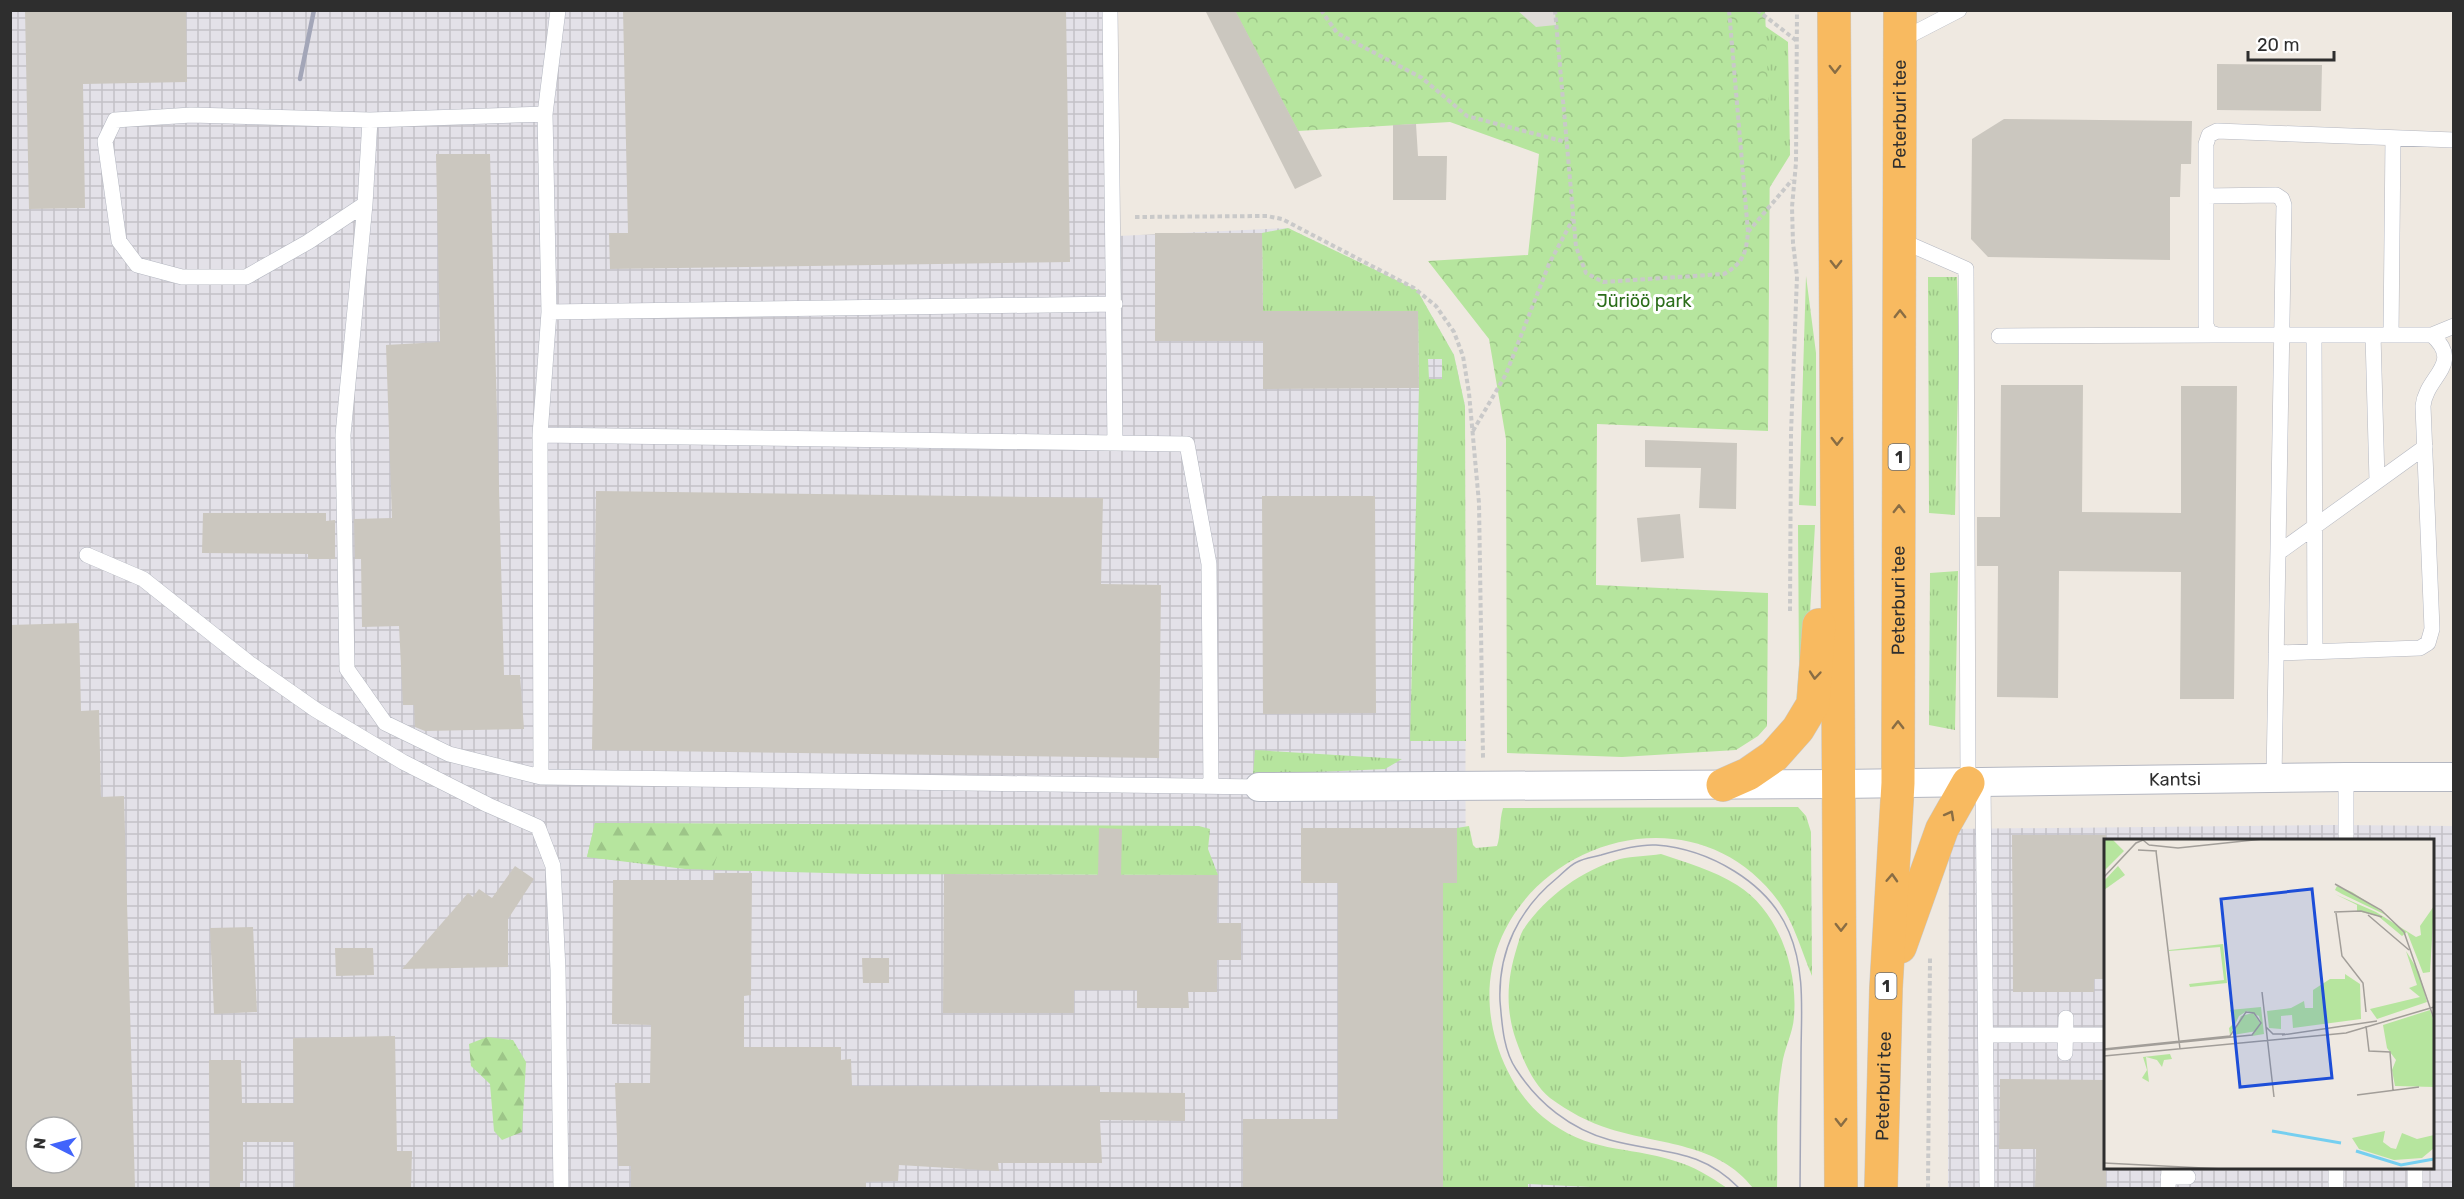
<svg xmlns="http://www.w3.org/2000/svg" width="2464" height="1199" font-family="Rubik,sans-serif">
  <defs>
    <pattern id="industrial-grid" width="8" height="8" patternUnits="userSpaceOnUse" patternTransform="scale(1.5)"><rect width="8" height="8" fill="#e3e1e8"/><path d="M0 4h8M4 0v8" fill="none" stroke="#c3c1c7"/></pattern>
    <pattern id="grass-tufts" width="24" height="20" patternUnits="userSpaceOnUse" patternTransform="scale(1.5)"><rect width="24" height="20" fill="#b6e59e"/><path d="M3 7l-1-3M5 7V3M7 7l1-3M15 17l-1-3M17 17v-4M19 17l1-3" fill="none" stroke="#9dc588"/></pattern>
    <pattern id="forest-firs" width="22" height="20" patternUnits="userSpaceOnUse" patternTransform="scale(1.5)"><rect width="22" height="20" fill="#b6e59e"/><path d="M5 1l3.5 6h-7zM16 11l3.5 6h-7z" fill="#9dc588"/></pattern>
    <pattern id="park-crowns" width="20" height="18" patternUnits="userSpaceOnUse" patternTransform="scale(1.5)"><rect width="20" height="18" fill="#b6e59e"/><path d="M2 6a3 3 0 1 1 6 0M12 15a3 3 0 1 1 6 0" fill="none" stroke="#9dc588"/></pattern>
  </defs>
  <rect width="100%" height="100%" fill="#efe9e1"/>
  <path fill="url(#industrial-grid)" fill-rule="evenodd" d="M10,11H1111L1118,236L1288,228L1417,290L1454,355L1465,406L1466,1130H1511L1601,1188H11ZM36,1127H72V1163H36Z
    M2333,825L2453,826V1188H1948L1949,829ZM2106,840H2432V1168H2106Z"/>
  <path fill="url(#grass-tufts)" fill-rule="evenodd" d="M1743,11L1788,42L1790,155L1760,203Z
    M1288,228L1417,290L1454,355L1465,406L1466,741H1410L1419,388L1418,311H1263L1262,233ZM1428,359H1442V379H1429Z
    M1806,276L1816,353V506L1799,505Z
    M1928,277H1957L1959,346L1955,515L1929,513Z
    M1798,525H1815L1806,683L1796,705L1799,666Z
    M1958,571L1955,730L1929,725L1930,573Z
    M1255,750L1402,759L1385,769L1253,775Z
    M1798,807L1806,816L1811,832L1812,976C1801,950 1795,925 1779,902C1676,761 1448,874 1496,1041C1504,1069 1520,1098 1543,1117C1589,1154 1625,1145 1675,1161C1693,1166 1711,1177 1727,1188H1612L1528,1184V1188H1443V883H1457V828L1469,826L1473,845L1476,848L1497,846C1501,835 1499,821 1503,808Z
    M595,823L1199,826L1210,829L1208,849L1218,875L865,874L685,869L587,857Z
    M1661,854C1687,863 1713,870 1737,885C1779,911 1798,969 1794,1017C1793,1033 1784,1049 1782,1065C1775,1106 1778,1148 1777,1188H1753C1718,1143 1661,1145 1610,1129C1588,1122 1569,1112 1550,1098C1533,1084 1523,1060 1516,1040C1505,1008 1507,979 1517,947C1519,941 1520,935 1523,930C1545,897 1582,870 1620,859C1633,856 1648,856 1661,854Z"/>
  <path fill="url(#forest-firs)" d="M595,823L729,824L712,870L587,857Z
    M487,1037L513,1040L526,1062L522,1132L502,1140L494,1131L490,1084L471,1066L469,1044Z"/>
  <path fill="url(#park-crowns)" d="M1235,11H1765L1770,132L1768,431L1597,424L1596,585L1768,593L1767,726L1758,736L1736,750L1622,757L1507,753L1506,439L1489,339L1428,261L1528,255L1539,154L1450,122L1298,131Z"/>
  <path fill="#dfdcd8" d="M1518,11H1555L1556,25L1536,27Z"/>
  <path fill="#cbc7bf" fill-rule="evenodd" d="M25,10H186L187,82L83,84L85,208L29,209Z
    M623,10H1066L1070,262L610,269L609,233H628Z
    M1205,10H1235L1322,176L1295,189Z
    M2217,64L2322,65L2321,111L2217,110Z
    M2004,119L2192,121L2191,164H2181L2180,197H2170V260L1988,257L1971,239L1972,139Z
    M1416,124L1418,156H1447L1446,200H1393V125Z
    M436,154H490L504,675H520L524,729L425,731L415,727L414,705H403L399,626L362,627L361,559H355L354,519L392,518L386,345L440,342Z
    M1155,233H1262L1263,311H1418L1419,388L1263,389V341H1155Z
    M2001,385H2083L2082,512L2181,513V386H2237L2234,699H2180L2181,572L2059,571L2058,698L1997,697L1998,566H1977V517H2000Z
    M1645,440L1737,443L1736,509L1699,508L1701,468L1645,467Z
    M596,491L1103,498L1101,584L1161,585L1159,758L592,750Z
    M1262,496H1375L1376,713L1263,714Z
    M203,513H326V521L335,520V559H308V554L202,553Z
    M1680,514L1684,558L1641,562L1637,518Z
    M79,623L81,711L99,710L101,797L124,796L135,1188H10V625ZM36,1127H72V1163H36Z
    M1099,828L1122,829L1121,875H1218L1217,923H1241V960H1217V992H1188L1189,1008H1137V990H1074V1013H943L944,874L1098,875Z
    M1301,828H1457V883H1443V1188H1243V1119H1338V883H1301Z
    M2012,835H2106V979H2094V992H2013Z
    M515,866L534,879L508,919V967L402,969L468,893L473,897L479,889L492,898Z
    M714,873H752L751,995L744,996V1047H841V1060L851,1059L852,1086H1100V1092L1185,1093V1121L1100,1120L1102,1163H998L999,1171L899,1165L898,1181L866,1182V1188H631V1166H618L615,1083H650L651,1025L612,1024L613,880H714Z
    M253,927L257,1012L214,1014L210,928Z
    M335,948H373L374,975L336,976Z
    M862,958H889V983H863Z
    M395,1036L397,1151H412L411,1188H295L294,1142H243V1181H240V1188H210L209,1060H241L242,1103H294L293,1038Z
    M2000,1079L2106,1080V1188H2035L2036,1149H1999Z"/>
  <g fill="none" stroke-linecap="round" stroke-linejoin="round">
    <defs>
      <path id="service" d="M1110,10L1115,443L1187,444L1209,564L1211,786
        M1899,41L1959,10
        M2206,196L2276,195L2282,199L2284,205L2274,778
        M365,204L308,242L246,277H182L137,265L119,241L105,141L115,120L191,115L370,120
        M1900,240L1966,269L1968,783
        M549,312L1115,304
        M2314,335L2315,652
        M2373,335L2377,481
        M2391,335L2393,138
        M2432,335L2454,326
        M1999,336L2217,335
        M540,435L549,312L545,114L558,10
        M1115,443L540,435L541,777L1259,787
        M2278,553L2425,447
        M87,555L143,579L249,663L316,710L403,762L488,805L538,827L553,866L558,970L561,1188
        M2276,653L2420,648L2428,643L2432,629L2423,406C2426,376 2464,364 2432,335H2217L2209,332L2206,325V144L2209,135L2217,131L2454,140
        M541,777L449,754L385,723L347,669L343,435L365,204L370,120L545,114
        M2346,777V840
        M1983,782L1987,1188
        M1986,1035H2106
        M2065,1053L2066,1018
        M2336,1168V1188
        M2415,1168V1188
        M2168,1177H2188
        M2168,1188L2169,1168"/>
      <g id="minor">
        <path id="s1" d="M1259,787L1840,784L2346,777H2454"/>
      </g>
      <g id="trunk">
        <path d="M1834,10L1841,1188"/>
        <path d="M1723,785L1748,774L1774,756L1798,729L1813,704L1819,625"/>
        <path d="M1900,947L1942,829L1968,783"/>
        <path id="s2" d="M1881,1188L1886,988L1898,783L1900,10"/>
      </g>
    </defs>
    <use href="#service" stroke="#b4b7c1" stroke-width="16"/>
    <use href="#minor" stroke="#b4b7c1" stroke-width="30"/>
    <use href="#trunk" stroke="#c9c9c9" stroke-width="34"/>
    <path stroke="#c9c9c9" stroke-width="4" stroke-dasharray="4.5 3" stroke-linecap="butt" d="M1321,10L1337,33L1422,78L1467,116L1566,142
      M1555,10L1576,247L1586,273L1603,282L1724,274C1743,263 1746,254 1748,232L1729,10
      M1757,10L1797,41
      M1135,217L1267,216L1282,219L1414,288L1436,306L1454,332L1463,356L1469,393L1479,503L1483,758
      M1748,232L1792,180
      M1473,431L1506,374L1549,264L1573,219
      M1790,611L1791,433L1797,276L1793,243L1792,207L1796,163L1797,10
      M1928,1188L1930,958"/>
    <use href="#service" stroke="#fff" stroke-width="15"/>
    <use href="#minor" stroke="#fff" stroke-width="28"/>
    <use href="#trunk" stroke="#f8ba60" stroke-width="33"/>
    <path stroke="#a3a6b8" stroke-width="1.5" d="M1739,1188C1699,1147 1661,1154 1610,1140C1570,1129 1538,1103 1516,1069C1503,1050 1502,1023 1500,1001C1498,951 1519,909 1557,878C1563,873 1570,865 1577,862C1584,858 1594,857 1601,855C1617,850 1639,844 1656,845C1709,849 1768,882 1789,932C1806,972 1801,1015 1801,1057C1801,1101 1800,1145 1800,1188"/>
    <path stroke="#a3a6b8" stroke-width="4.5" d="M300,79L314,10"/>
  </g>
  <defs><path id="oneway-chevron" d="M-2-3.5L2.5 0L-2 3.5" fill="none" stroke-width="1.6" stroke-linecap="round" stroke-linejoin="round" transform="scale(1.5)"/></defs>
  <g stroke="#896d44">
    <use href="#oneway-chevron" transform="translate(1835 69) rotate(90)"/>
    <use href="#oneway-chevron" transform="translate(1836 264) rotate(90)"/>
    <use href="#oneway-chevron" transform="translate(1900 314) rotate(-90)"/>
    <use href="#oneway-chevron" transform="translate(1837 441) rotate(90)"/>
    <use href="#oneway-chevron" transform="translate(1899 509) rotate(-90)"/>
    <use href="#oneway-chevron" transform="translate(1815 675) rotate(95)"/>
    <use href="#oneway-chevron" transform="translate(1898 725) rotate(-90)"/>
    <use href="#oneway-chevron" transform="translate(1950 815) rotate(-61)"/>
    <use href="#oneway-chevron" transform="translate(1892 878) rotate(-87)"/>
    <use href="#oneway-chevron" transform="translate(1841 927) rotate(90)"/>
    <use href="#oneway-chevron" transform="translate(1841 1122) rotate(90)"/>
  </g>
  <g text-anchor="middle" stroke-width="6" stroke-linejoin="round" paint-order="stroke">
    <g fill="#fff" stroke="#6d6d6d" stroke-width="1.5">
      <rect x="1888.5" y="444" width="21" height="26" rx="4.5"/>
      <rect x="1875.5" y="973" width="21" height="26" rx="4.5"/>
    </g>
    <g font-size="16" font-weight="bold" fill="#2e2e2e">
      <text x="1899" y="463">1</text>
      <text x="1886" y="992">1</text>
    </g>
    <g font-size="18" fill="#2e2e2e" stroke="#fff">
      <text dy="6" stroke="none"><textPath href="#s2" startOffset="1074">Peterburi tee</textPath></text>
      <text dy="6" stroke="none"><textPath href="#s2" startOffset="588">Peterburi tee</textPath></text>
      <text dy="6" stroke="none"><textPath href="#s1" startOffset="916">Kantsi</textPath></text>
      <text dy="6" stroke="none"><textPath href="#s2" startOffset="102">Peterburi tee</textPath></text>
    </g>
    <g font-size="18" fill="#2c6e1b" stroke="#fff">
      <text x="1644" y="307">Jüriöö park</text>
    </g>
  </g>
  <g transform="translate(2104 839)">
    <rect width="330" height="330" fill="#efe9e1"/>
    <path d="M0,0H8L20,12L0,32ZM14,27L21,36L0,51V42ZM233,47L248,53L286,78L238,55L231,51ZM231,55L272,73L312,98L317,96L316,87L330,67L326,133L319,134L303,93L298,97L274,77L253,72V66ZM119,105L123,144L86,148L85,145L120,141L116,108L65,112V111ZM302,112L315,133L323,163L273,180L266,170L316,158L305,149L313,146ZM157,168L160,195L148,197L157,184L155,177L143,172L135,177L126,196L125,189L130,184L126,171ZM326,171L330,183V248L291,247L288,231L292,221L283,209L279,186ZM149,174L156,184L153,192L129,196L137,177ZM66,215L68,220L60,221L58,228L53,221L42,218L45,243L38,239L43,231L39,218ZM281,292L279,303L287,309L292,310L298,294L313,300L330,296V309L318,319L290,321L255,310L248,299Z" fill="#b6e59e"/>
    <path d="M241,135L256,145L257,180L189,189L188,176L177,177V190L165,189L163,172L187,169L200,162L201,169H209V151L226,140H241Z" fill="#b6e59e"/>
    <path fill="none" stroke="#75cff0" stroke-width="3" d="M168,292L237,304M252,312L297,326L330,320"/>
    <path fill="none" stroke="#a29e99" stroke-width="1.5" d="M45,6L74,9L159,0M34,11L53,12M52,12L76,210M0,38L32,4L39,1L45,6M231,45L277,71L300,93L330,180M230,73L257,72L278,78M232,74L238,117L259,144L262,173M264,76L305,111M158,153L170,258M262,187L265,212L286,213L289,251M162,188L169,195H181M178,196L273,182M0,210L126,197L142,173L150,174L157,184L148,196L0,211M0,217L242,194L330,168M253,256L315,248M0,324L119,330"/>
    <path fill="#1d4ed8" fill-opacity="0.15" stroke="#1d4ed8" stroke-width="3" d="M208,50L228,239L136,248L117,60Z"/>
    <rect width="330" height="330" fill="none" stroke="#2e2e2e" stroke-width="3"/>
  </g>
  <rect width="2464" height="1199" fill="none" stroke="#2e2e2e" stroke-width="24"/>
  <g transform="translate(54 1145) rotate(276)"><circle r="28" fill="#ffffff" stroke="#ababab" stroke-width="1.5"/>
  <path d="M0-4.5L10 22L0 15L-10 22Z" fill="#4264fb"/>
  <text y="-9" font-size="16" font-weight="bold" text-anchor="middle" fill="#2e2e2e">N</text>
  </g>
  <path d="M2248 51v9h86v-9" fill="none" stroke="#2e2e2e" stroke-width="3"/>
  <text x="2257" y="51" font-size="18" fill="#2e2e2e" stroke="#ffffff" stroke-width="4.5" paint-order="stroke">20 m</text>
</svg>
